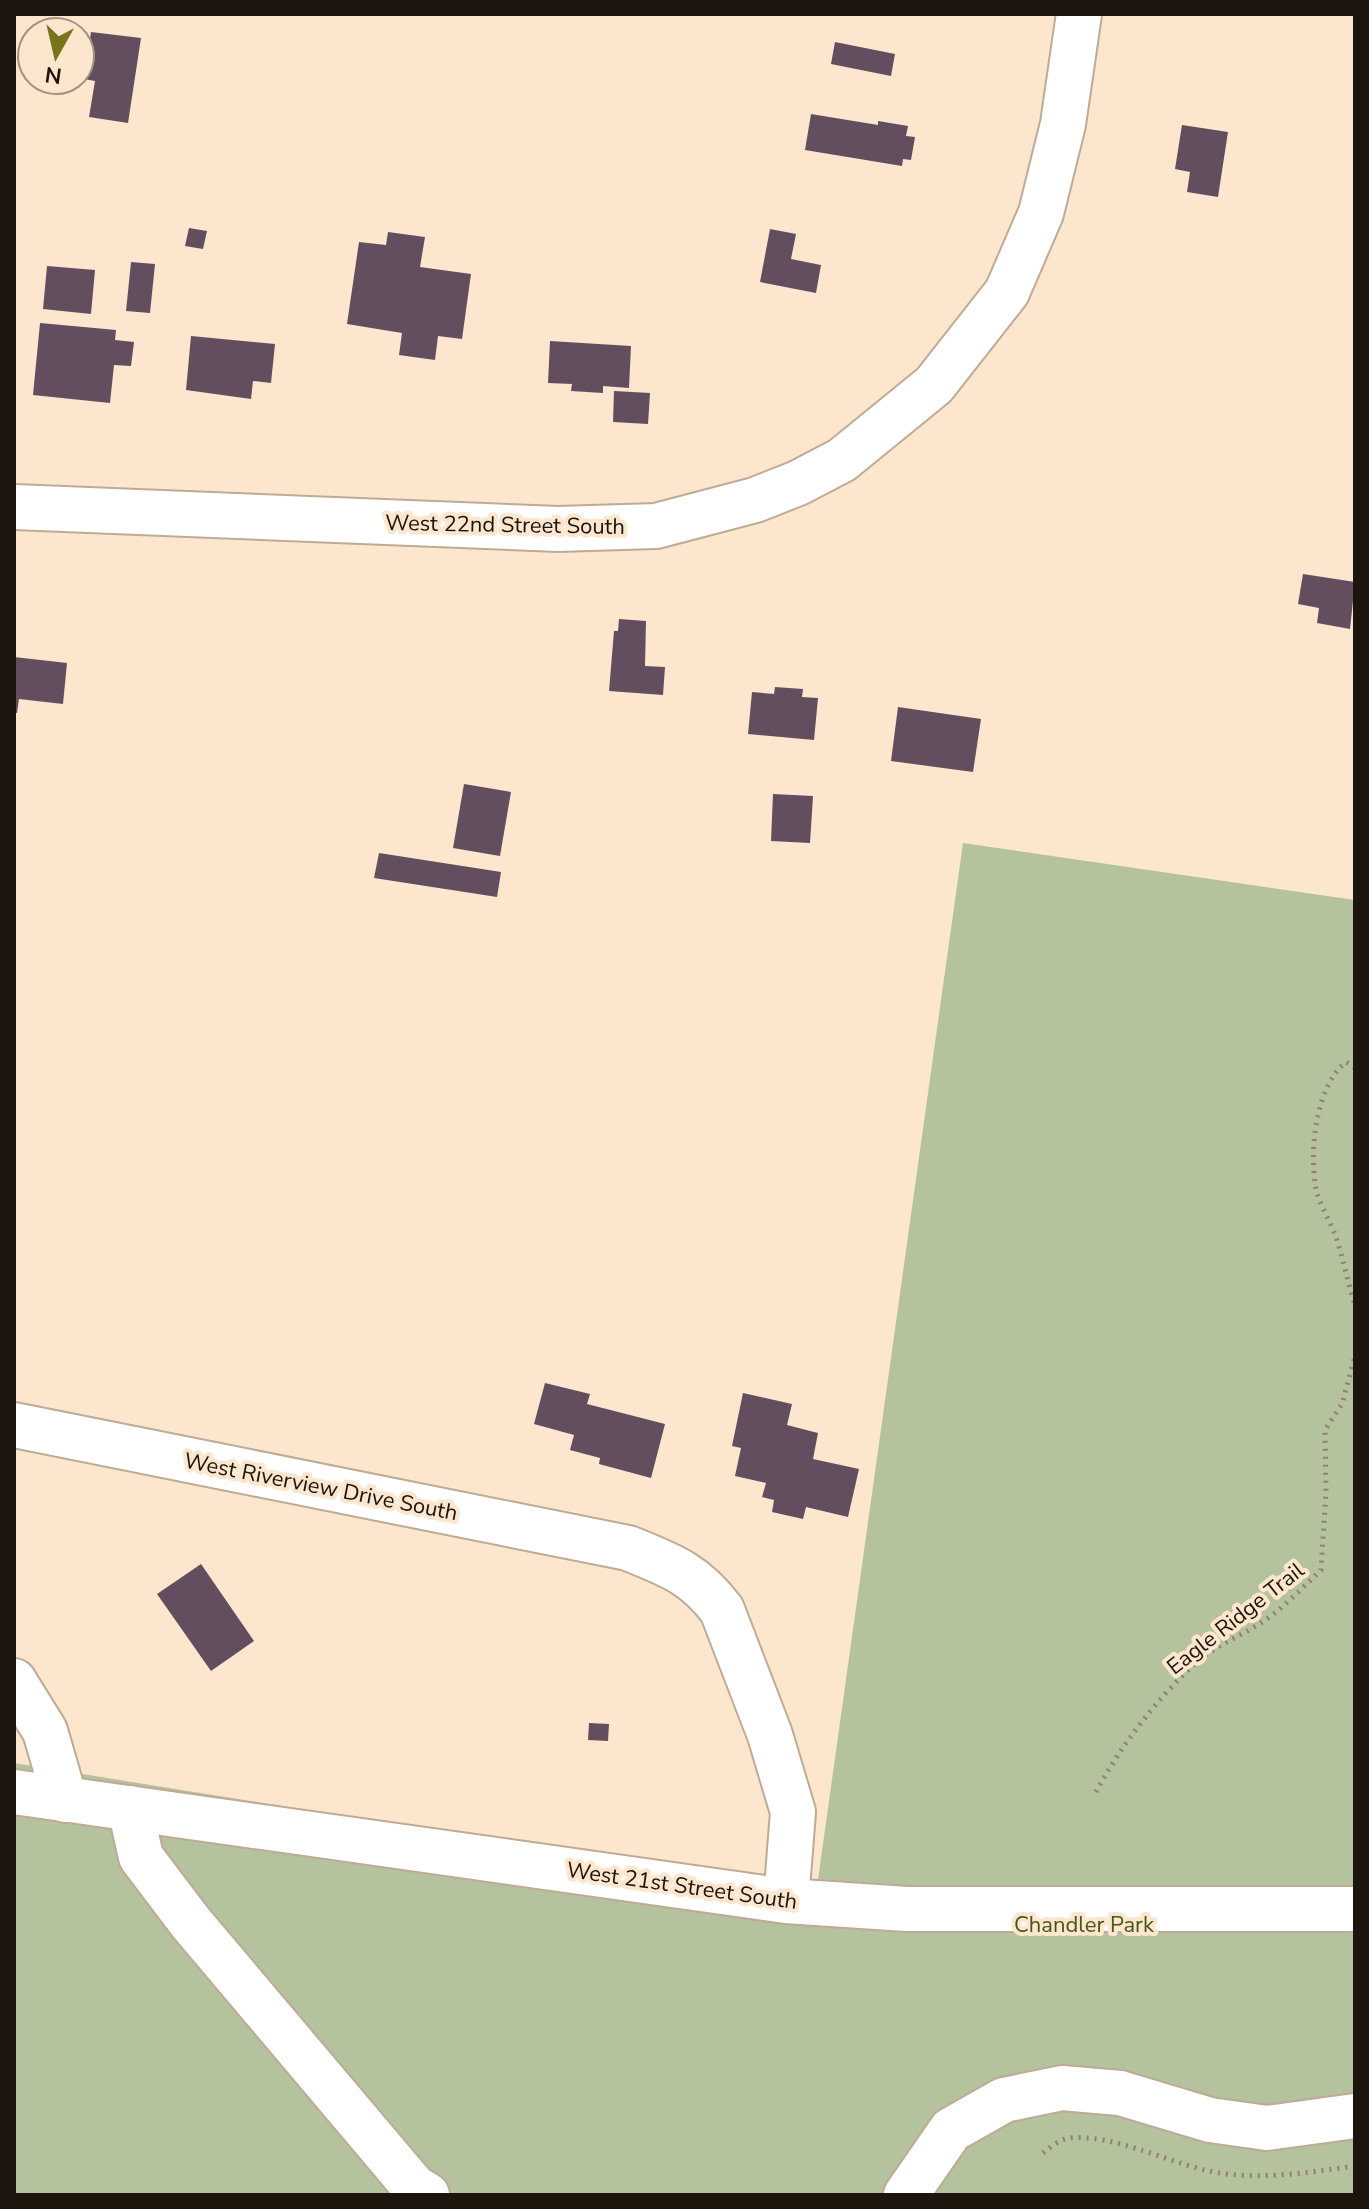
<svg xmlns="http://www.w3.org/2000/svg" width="1369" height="2209" font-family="'Nunito Sans',sans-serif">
  <rect width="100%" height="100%" fill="#fce6ce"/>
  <path fill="#b4c29e" d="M963,843L1355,900V2195H14V1763L536,1847L817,1887Z"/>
  <path fill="#634e60" d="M91,32L141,38L128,123L89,117L95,81L84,79Z
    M835,42L895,54L891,76L831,64Z
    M811,114L878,125V121L908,126L906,136L915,137L911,160L903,159L902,166L805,150Z
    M1182,125L1228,132L1218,197L1187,192L1190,172L1175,169Z
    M189,228L207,231L203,249L185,246Z
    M770,229L796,234L791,259L821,265L816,293L760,282Z
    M388,232L425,237L420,267L471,274L462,339L438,336L435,360L399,355L402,333L347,324L359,242L386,245Z
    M131,262L155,264L150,313L126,311Z
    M47,266L95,270L91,314L43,309Z
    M40,323L116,330L115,340L134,342L131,366L114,365L110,403L33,395Z
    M191,336L275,344L271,383L253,381L251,399L186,390Z
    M550,341L631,346L629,388L603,386V393L571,391L572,384L548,383Z
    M614,391L650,393L648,424L613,422Z
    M1303,574L1355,582L1350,629L1317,623L1319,608L1298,604Z
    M619,619L646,621L645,666L665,667L663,695L609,691L614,631H618Z
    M14,657L67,663L63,704L19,699L17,713H14Z
    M775,687L803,689L802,697L818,698L814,740L748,734L752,692L774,694Z
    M898,707L981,719L973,772L891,761Z
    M464,784L511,792L500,856L453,848Z
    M773,794L813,796L810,843L771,841Z
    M379,853L501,872L497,897L374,878Z
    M545,1383L590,1394L587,1404L665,1424L651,1478L599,1464L600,1458L570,1450L574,1435L534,1424Z
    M743,1393L792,1404L787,1425L818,1433L813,1459L859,1469L848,1517L806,1507L803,1519L772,1512L774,1500L762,1497L766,1483L735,1476L741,1448L732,1446Z
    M201,1564L254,1641L211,1671L157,1594Z
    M589,1723L609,1724L608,1741L588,1740Z"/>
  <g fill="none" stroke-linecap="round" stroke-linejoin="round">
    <defs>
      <path id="minor" d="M14,507L558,529L656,526L755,500L798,483L842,460L934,385L1007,292L1041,213L1063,124L1079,14
        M14,1425L628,1548C670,1565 694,1573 722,1610L770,1735L793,1812L786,1901
        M14,1681L45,1731L65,1800
        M14,1792L786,1901L907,1909H1355
        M130,1808L141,1857L191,1923L414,2187L427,2195
        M906,2195L951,2130L1004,2100L1062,2088L1120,2093L1210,2120L1267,2128L1355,2116"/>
    </defs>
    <use href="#minor" stroke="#bfab95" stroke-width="48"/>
    <path stroke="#8f8070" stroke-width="5" stroke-dasharray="2 6" stroke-linecap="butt" d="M1355,1068L1346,1062C1316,1086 1310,1147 1315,1183C1317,1202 1331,1221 1337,1240C1344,1262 1348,1284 1355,1305
      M1096,1792C1121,1745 1159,1696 1198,1661C1216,1646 1236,1638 1256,1626C1280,1612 1301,1589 1321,1570L1326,1492L1325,1430L1342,1404L1355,1356
      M1043,2153C1051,2147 1059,2140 1069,2138C1116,2133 1177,2168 1226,2174C1269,2179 1312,2172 1355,2166"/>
    <use href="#minor" stroke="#fff" stroke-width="44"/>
  </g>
  <g text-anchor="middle" stroke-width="8" stroke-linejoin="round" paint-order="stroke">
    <g font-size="22" fill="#1c150d" stroke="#fce6ce">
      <text transform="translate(505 524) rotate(1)" y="8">West 22nd Street South</text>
      <text transform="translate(321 1486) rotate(11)" y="8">West Riverview Drive South</text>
      <text transform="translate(1235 1618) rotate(-38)" y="8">Eagle Ridge Trail</text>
      <text transform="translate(682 1885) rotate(8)" y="8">West 21st Street South</text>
    </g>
    <g font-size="22" fill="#45571b" stroke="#fce6ce">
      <text x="1084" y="1932">Chandler Park</text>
    </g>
  </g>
  <rect width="1369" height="2209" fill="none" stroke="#1c150d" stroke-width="32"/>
  <g transform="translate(56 56) rotate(188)"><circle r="38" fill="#fce6ce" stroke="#a29281" stroke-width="2"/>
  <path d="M0-6L14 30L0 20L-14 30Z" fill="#76751b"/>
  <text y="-12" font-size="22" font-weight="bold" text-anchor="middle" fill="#1c150d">N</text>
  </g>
</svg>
